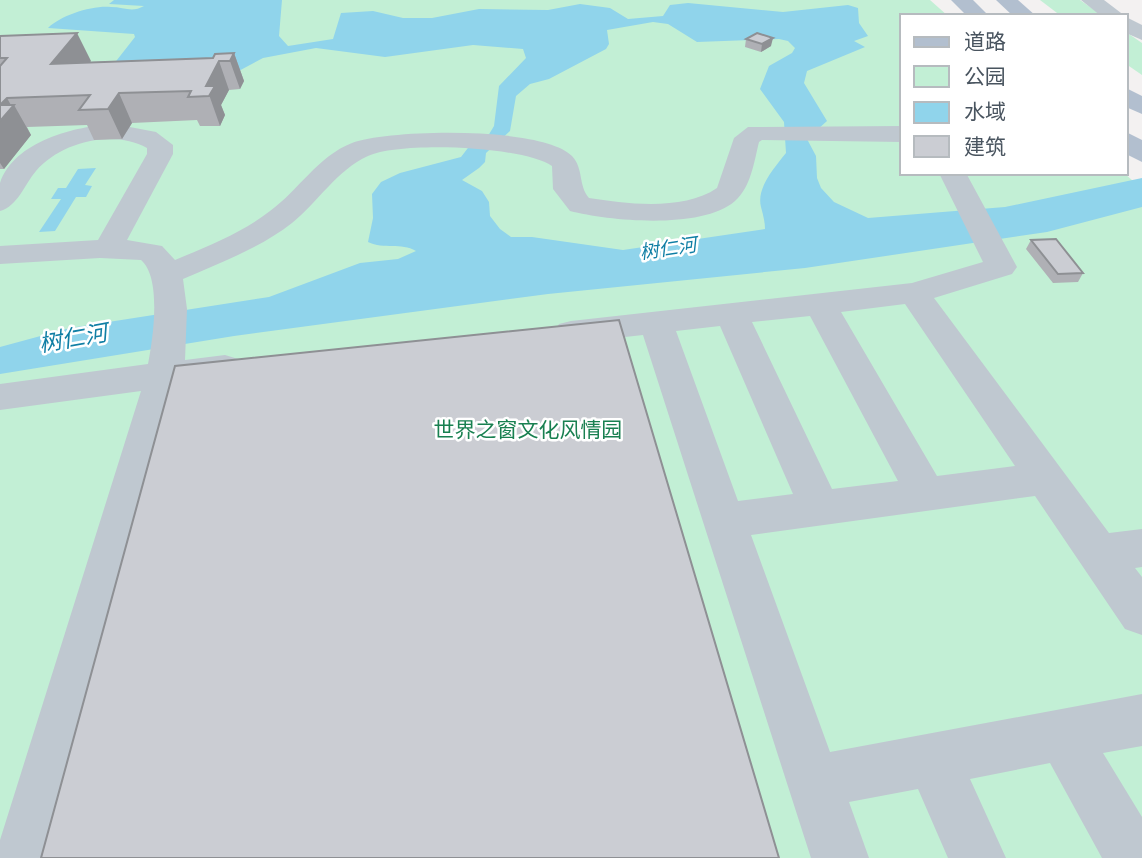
<svg xmlns="http://www.w3.org/2000/svg" width="1142" height="858" font-family="'Public Sans','Noto Sans SC',sans-serif">
  <rect width="100%" height="100%" fill="#f3f1f1"/>
  <path fill="#c2efd5" d="M0,0H930L948,16H902V173H1124L1142,189V858H0Z
    M1040,0H1080L1103,16H1061Z
    M1126,32L1142,43V75L1126,64Z"/>
  <path fill="#90d4eb" fill-rule="evenodd" d="M114,0H282L279,36L288,46L333,39L341,13L373,11L403,18H432L479,9L548,10L580,4L610,8L628,19L663,16L670,5L688,3L783,12L848,5L858,8L859,23L868,36L854,41L865,47L807,71L804,83L827,121L807,139L816,156L817,178L821,188L834,202L868,218L1005,207L1142,178V207L1047,232L805,268L548,294L234,336L0,374V347L70,328L269,297L360,263L398,259L416,251C401,242 384,250 368,242L373,218L372,194L381,182L400,173L461,157L471,144L488,136L494,126L499,86L526,58L523,49L473,45L385,57L316,48L263,58L235,73L106,74L135,37L134,34L48,28C61,15 93,5 111,7C124,7 132,13 144,6L109,4ZM653,22L668,24L697,42L779,39L788,41L795,48L792,53L769,66L760,89L784,122L786,153C775,167 756,188 761,207C763,215 765,221 765,229L623,250L532,237H511L500,229L490,216L489,202L482,191L462,180L479,168L485,162L486,153L510,131L516,96L530,84L549,79L606,49L609,44L607,30Z
    M96,168L85,185L92,186L86,197H76L55,231L39,232L61,199H51L58,188H66L78,169Z"/>
  <g fill="none" stroke-linecap="round" stroke-linejoin="round">
    <path fill="#bfc8d0" fill-rule="evenodd" d="M1081,0H1104L1125,16H1101Z
      M1126,17L1142,25V40L1126,33Z
      M114,124L156,132L173,145V154L127,240L162,246L175,260C208,246 242,233 270,211C298,191 318,156 352,143C390,129 543,126 572,156C584,169 578,185 589,198C627,204 684,211 717,188L734,138L748,127L902,126V142L762,140L759,142C754,162 751,187 735,201C702,230 609,221 570,211L553,189L552,166C522,146 401,141 368,156C337,170 318,202 292,223C260,248 220,263 183,279L187,309L185,360L225,355L238,359L243,368L238,377L179,386L52,858H0V840L141,391L0,410V384L148,364C153,339 162,278 141,260L100,258L0,264V246L98,240L147,154V148C113,129 61,142 36,171C24,185 18,206 0,211C0,203 0,190 0,183C14,141 76,126 114,124Z
      M939,173H966L1017,267L1012,274L934,298L1109,533L1142,529V567L1135,568L1142,577V635L1125,629L1035,496L751,535L830,752L1142,694V746L1103,753L1142,817V858H1102L1050,763L970,779L1006,858H948L918,789L849,802L869,858H811L643,335L571,343L559,340L554,332L559,324L571,321L912,283L983,262ZM905,304L1015,466L937,476L841,312ZM810,316L898,481L832,489L752,322ZM720,326L793,494L738,501L676,331Z"/>
    <path fill="#b2bfcf" fill-rule="evenodd" d="M951,0H973L989,16H967Z
      M996,0H1018L1036,16H1013Z
      M1126,88L1142,96V114L1126,107Z
      M1126,132L1142,140V162L1126,154Z"/>
  </g>
  <path fill="#afb0b5" d="M0,36L91,61L89,62L213,58L234,53L244,81L240,89L229,90L221,105L225,115L220,126H200L197,120L132,123L122,139L94,140L87,125L27,127L31,135L4,169H0Z
    M746,39L771,46L761,52L745,47Z
    M1031,240L1083,273L1078,282L1053,283L1026,249Z"/>
  <path fill="#8e9094" d="M77,33L91,61L66,92L51,64Z
    M773,38L771,46L761,52L762,44Z
    M234,53L244,81L240,89L230,61Z
    M219,61L229,90L221,105L225,115L220,126L206,86Z
    M119,93L132,123L122,139L108,109Z
    M7,98L12,107L14,105L31,135L4,169L0,163V105Z"/>
  <path fill="#cbcdd3" stroke="#8e9094" stroke-width="2" d="M77,33L51,64L213,58L215,54L234,53L230,61H219L206,86H215L209,96L188,97L191,91L119,93L108,109L79,110L90,95L7,98L0,105V66L7,58H0V36Z
    M757,33L773,38L762,44L746,39Z
    M0,105H14L0,121Z
    M1056,239L1083,273L1058,274L1031,240Z
    M619,320L779,858H41L175,366Z"/>
  <g text-anchor="middle" stroke-width="5" stroke-linejoin="round" paint-order="stroke">
    <g font-size="19" font-style="italic" fill="#0f7ea4" stroke="#fff">
      <text transform="translate(668 248) rotate(-8)" y="7">树仁河</text>
    </g>
    <g font-size="21" fill="#198051" stroke="#fff">
      <text x="528" y="437">世界之窗文化风情园</text>
    </g>
    <g font-size="23" font-style="italic" fill="#0f7ea4" stroke="#fff">
      <text transform="translate(73 338) rotate(-10)" y="8">树仁河</text>
    </g>
  </g>
  <rect x="900" y="14" width="228" height="161" fill="#ffffff" stroke="#b6bbbf" stroke-width="2"/>
  <rect x="914" y="37" width="35" height="10" fill="#b2bfcf" stroke="#b6bbbf" stroke-width="2"/>
  <text x="964" y="49" font-size="21" fill="#49545f">道路</text>
  <rect x="914" y="66" width="35" height="21" fill="#c2efd5" stroke="#b6bbbf" stroke-width="2"/>
  <text x="964" y="84" font-size="21" fill="#49545f">公园</text>
  <rect x="914" y="102" width="35" height="21" fill="#90d4eb" stroke="#b6bbbf" stroke-width="2"/>
  <text x="964" y="119" font-size="21" fill="#49545f">水域</text>
  <rect x="914" y="136" width="35" height="21" fill="#cbcdd3" stroke="#b6bbbf" stroke-width="2"/>
  <text x="964" y="154" font-size="21" fill="#49545f">建筑</text>
</svg>
